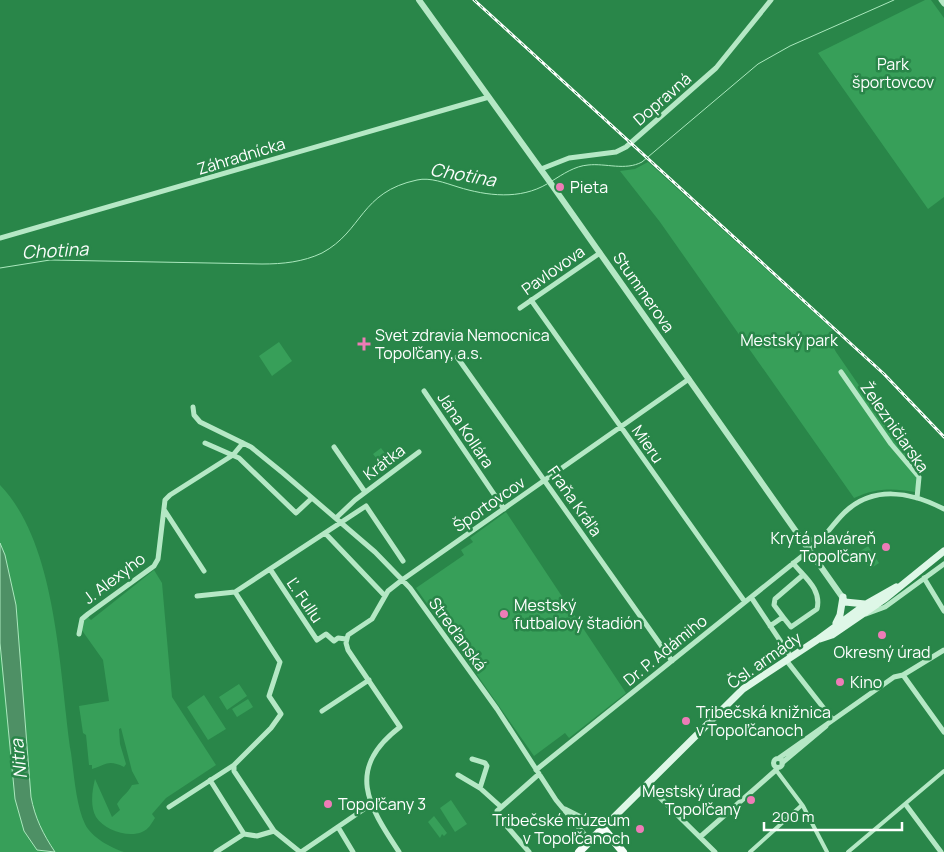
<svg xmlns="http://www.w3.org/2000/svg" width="944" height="852" font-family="Manrope,sans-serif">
  <rect width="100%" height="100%" fill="#298649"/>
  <path fill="#379f59" d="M925,0H931L944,18V197L928,209L818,53Z
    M648,162L833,330L827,335L836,352L920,474L915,492C892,488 876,488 854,498L660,222L620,171L635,169Z
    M279,342L292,361L272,376L259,356Z
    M381,448L392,462L384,468L373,454Z
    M0,485C58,545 59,673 71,753C74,774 76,805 85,824C91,837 111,848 124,852H0Z
    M506,512L626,693L569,738L565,733L534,756L416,588L464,555L461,550L473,542L470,538Z
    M868,546L879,563L870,569L859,552Z
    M154,570L162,583L172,697L216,765L166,798L152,814L155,818C151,824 149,829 142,832C128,838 104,830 96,817C90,806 92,791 95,779L112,817L120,810L117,804C122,796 128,793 132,785L139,784L132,771L121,728L119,729L120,744L126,764L124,767C108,759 106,765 92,769V765H89L86,735L83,733L79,706L109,701L103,660L81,629V623L88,617L91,620Z
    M239,684L247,696L227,710L219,697Z
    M204,695L226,729L208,740L187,707Z
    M248,699L253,707L237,717L232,709Z
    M451,800L467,824L455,832L440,808Z
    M434,816L447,833L444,836L442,834L440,838L428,822Z"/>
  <path fill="#4e9065" stroke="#aae8bd" d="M0,543L5,555L16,605L31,797C35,818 43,834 55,852L37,850L24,831L15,799L0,643Z"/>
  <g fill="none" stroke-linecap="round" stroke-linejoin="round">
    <path stroke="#aae8bd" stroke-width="1" d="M552,181C563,174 575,166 588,165C606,163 625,171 642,162L758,64L790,46L894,0
      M0,268L50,260L262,264C283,264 303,262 322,253C363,231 360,192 417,180C430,177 445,183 458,187C487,196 520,200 547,184"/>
    <path stroke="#b5e8c5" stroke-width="4" d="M778,767L776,770L803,806L827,852
      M750,852L802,805
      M848,852L944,771"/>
    <path stroke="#b5e8c5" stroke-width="5" d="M941,0L944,4
      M541,169L569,158L616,152L626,147L716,68L771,0
      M0,238L489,97
      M531,300L745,602
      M520,308L600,253
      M457,357L672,661
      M841,372L891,444L919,477L917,498
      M424,391L504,509
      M193,407L194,415L200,422L251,447L283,473L375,552L410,588L497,709L556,800L590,841
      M205,443L239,458L296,513L312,498
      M334,447L365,492
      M165,511L204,571
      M336,518L355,500L419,452
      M325,533L385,596
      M800,536L812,540L822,539
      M270,569L317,640L326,634L334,641L338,638L346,639
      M924,578L944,611
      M197,596L235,592
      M751,597L791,657
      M866,614L885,607L944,564
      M783,617L774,605L775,599L803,575
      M770,626L783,617L791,627L817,609C822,589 804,577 793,563
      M79,634L82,619L88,614L154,566L158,559L165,500L170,495L233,455L243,443
      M786,660L833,720
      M903,675L944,732
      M322,711L369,680
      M779,758L894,677L903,675L944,650
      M773.5 763a4.5 4.5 0 1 1 9 0a4.5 4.5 0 1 1-9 0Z
      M472,759L485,763L487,766L480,788L500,806
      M782,763L826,726
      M536,770L816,545C826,535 834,523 844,513C873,485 911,492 944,509
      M458,775L480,788
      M210,780L244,834
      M647,785L715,852
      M906,805L941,852
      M169,807L234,765
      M565,809L603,828
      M338,827L353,852
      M700,837L776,770
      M216,852L244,834L257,836L274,831
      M300,852L274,831L234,771V765L271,728L281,714L269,696L280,662L235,592L366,506L403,561
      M301,852L370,805
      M399,852C368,805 345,769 400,727L348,650L346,643L348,635L372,619L388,591L402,580L689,379
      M529,852L498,816L497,811L539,774"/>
    <path stroke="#b5e8c5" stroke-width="6" d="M419,0L547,178L845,601"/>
    <path stroke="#def7e7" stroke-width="7" d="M845,602L865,604
      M836,623L840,615L843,597
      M820,639L832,635L886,598L944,551
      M603,828L743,689L817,640L866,604L896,587"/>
    <path stroke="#f6fef9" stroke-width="8" d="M579,852L603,828L623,852"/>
    <defs>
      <path id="rail" d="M474,0L884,374L944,437"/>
    </defs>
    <use href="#rail" stroke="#fff" stroke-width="3"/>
    <use href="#rail" stroke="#298649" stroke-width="1" stroke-dasharray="4" stroke-linecap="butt"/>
  </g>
  <g fill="#ee7cb7" stroke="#298649" stroke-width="2">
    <circle cx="560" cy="187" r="5"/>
    <path d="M361.5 336.5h5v5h5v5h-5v5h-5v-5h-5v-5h5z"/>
    <circle cx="886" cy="547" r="5"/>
    <circle cx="504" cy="614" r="5"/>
    <circle cx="882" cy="635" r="5"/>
    <circle cx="840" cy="682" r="5"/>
    <circle cx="686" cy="721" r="5"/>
    <circle cx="751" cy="800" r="5"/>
    <circle cx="328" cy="804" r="5"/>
    <circle cx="640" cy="829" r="5"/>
  </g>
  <g text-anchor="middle" stroke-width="5" stroke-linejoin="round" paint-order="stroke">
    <g font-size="16" fill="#fdfffe" stroke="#298649">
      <text x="893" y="70">Park<tspan x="893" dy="18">športovcov</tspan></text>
      <text x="789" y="346">Mestský park</text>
    </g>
    <g font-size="16" fill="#fff" stroke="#298649">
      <text transform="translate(662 99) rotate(-41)" y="6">Dopravná</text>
      <text transform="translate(241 156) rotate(-17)" y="6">Záhradnícka</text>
      <text transform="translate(553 270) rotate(-35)" y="6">Pavlovova</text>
      <text transform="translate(644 292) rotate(55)" y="6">Stummerova</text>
      <text transform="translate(895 427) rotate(55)" y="6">Železničiarska</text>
      <text transform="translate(466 430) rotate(56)" y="6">Jána Kollára</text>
      <text transform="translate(648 444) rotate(55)" y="6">Mieru</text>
      <text transform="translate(384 462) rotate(-37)" y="6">Krátka</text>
      <text transform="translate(575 501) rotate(55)" y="6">Fraňa Kráľa</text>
      <text transform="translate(489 504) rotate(-35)" y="6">Športovcov</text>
      <text transform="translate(114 578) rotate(-37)" y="6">J. Alexyho</text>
      <text transform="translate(305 600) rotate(56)" y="6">Ľ. Fullu</text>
      <text transform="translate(458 634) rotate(54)" y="6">Streďanská</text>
      <text transform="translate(665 650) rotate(-39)" y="6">Dr. P. Adámiho</text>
      <text transform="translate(764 660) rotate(-35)" y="6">Čsl. armády</text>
    </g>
    <g font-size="16" fill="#fff" stroke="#298649" text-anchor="start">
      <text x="570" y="193">Pieta</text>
      <text x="375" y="341">Svet zdravia Nemocnica<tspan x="375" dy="18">Topoľčany, a.s.</tspan></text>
      <text x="876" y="544" text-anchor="end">Krytá plaváreň<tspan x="876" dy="18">Topoľčany</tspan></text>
      <text x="514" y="611">Mestský<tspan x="514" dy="18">futbalový štadión</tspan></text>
      <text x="882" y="658" text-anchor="middle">Okresný úrad</text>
      <text x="850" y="688">Kino</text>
      <text x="696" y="718">Tribečská knižnica<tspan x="696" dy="18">v Topoľčanoch</tspan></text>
      <text x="741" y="797" text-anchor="end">Mestský úrad<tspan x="741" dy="18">Topoľčany</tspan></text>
      <text x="338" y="810">Topoľčany 3</text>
      <text x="630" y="826" text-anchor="end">Tribečské múzeum<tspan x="630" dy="18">v Topoľčanoch</tspan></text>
    </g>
    <g font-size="18" font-style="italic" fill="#fcfefd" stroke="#298649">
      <text transform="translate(463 175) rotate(10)" y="6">Chotina</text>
      <text transform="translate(55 251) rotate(-3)" y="6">Chotina</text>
      <text transform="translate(19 759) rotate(-96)" y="6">Nitra</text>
    </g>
  </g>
  <path d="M764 822v8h138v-8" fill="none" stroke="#ffffff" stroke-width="2.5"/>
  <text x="772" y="822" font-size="15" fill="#ffffff" stroke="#298649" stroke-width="4" paint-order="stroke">200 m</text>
</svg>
